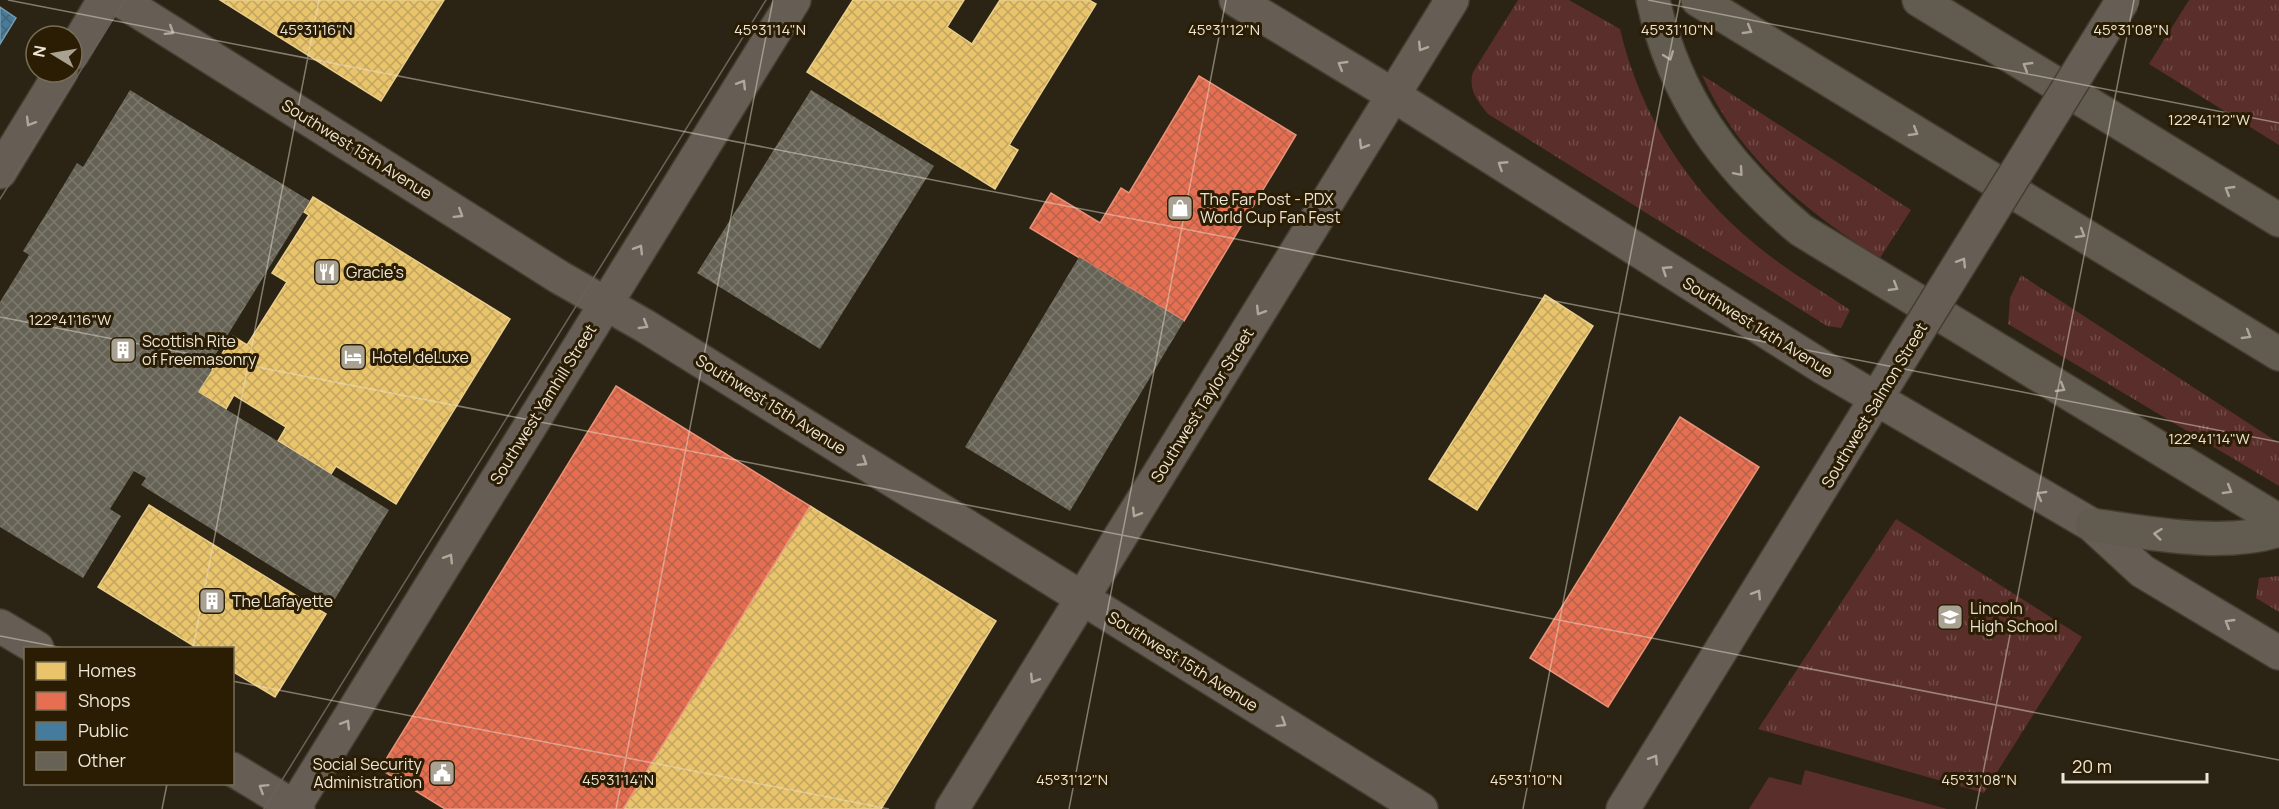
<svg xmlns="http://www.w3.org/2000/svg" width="2279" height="809" font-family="Manrope,sans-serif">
  <defs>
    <pattern id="grass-tufts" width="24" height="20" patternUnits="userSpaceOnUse" patternTransform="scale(1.5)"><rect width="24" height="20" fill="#5a2e2a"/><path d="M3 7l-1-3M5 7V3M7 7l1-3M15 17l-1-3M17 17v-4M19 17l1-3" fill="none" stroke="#724c48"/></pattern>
    <pattern id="homes-cross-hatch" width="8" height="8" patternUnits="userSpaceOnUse" patternTransform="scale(1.5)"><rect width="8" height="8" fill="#e9c46a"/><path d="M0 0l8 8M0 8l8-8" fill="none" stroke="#c0a460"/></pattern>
    <pattern id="shops-cross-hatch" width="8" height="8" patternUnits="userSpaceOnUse" patternTransform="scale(1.5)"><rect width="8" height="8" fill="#e76f51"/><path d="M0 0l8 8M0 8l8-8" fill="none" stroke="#b7624c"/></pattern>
    <pattern id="public-cross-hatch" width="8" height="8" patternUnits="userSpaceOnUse" patternTransform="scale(1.5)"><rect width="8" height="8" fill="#457b9d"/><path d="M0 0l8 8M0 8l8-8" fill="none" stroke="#466373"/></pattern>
    <pattern id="building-cross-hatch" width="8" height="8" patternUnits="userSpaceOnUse" patternTransform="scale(1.5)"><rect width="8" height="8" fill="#666356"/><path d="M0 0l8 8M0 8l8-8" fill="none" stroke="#7c796d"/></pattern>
  </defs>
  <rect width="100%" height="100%" fill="#2b2414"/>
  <path fill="url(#grass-tufts)" d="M1518,0H1569L1620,29C1640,115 1688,189 1756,245C1785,269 1819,289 1850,310L1841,328L1827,326L1488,114C1477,100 1468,90 1473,72Z
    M2189,0H2279V145L2149,64Z
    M1702,75L1911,210L1880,258C1806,212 1738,157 1702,75Z
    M2021,275L2279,443V486L2008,324L2010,298Z
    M1896,519L2082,637L1984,793L1758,729Z
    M2279,576V612L2256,598L2259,578Z"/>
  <path fill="#5a2e2a" d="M1805,770L1947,809H1749L1769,777L1801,785Z"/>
  <path fill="url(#homes-cross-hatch)" stroke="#eace8a" stroke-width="1.5" d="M220,0H444L381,101Z
    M853,0H964L947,27L972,44L1000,0H1089L1096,4L1009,145L1018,150L995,189L807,72Z
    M313,197L510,319L396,504L336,466L331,474L278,441L286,427L234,395L226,409L198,392L233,336L247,345L287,282L272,273L309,215L304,212Z
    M1545,295L1593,326L1477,510L1429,479Z
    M149,505L326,614L275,697L232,671V648H197L98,587Z
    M810,506L996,621L881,809H623Z"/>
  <path fill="url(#shops-cross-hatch)" stroke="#e99279" stroke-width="1.5" d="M1199,76L1296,135L1184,321L1030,228L1051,193L1100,223L1121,188L1129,193Z
    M616,386L810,506L623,809H445L380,769Z
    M1680,417L1759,467L1608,707L1530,658Z"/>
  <path fill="url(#public-cross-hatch)" stroke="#779bae" stroke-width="1.5" d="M0,7L16,18L0,44Z"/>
  <path fill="url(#building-cross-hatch)" d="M130,90L310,201L208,367L212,370L198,392L389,510L332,604L141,485L146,478L134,471L110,509L121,516L83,578L0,527V302L29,255L23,251L51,206L77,163L83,167Z
    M811,90L934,166L820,349L697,273Z
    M1079,257L1184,321L1070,511L965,447Z"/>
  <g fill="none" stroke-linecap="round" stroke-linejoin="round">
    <defs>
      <path id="minor" d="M72,54L104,0
        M0,172L61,72
        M0,626L37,648
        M232,769L298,809
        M293,809L794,0"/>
      <path id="tertiary" d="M120,0L559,277L645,326L1421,809
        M1236,0L1393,95L1824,368L2092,525L2142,571L2279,653
        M952,809L1452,0
        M1623,809L1908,347"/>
      <path id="motorway" d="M1653,0C1675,98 1725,166 1801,230L2279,521
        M1698,0L2279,354
        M1919,0L2279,220
        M2092,525C2148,533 2224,548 2279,530"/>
    </defs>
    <use href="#minor" stroke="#443e31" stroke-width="36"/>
    <use href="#tertiary" stroke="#443e31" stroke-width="36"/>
    <use href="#motorway" stroke="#443e31" stroke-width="36"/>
    <use href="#minor" stroke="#665e55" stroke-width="33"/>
    <use href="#tertiary" stroke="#665e55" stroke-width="33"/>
    <use href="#motorway" stroke="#625b50" stroke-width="33"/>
    <path stroke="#68625a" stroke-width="1.5" d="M0,199L125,0
      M264,809L766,0"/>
    <defs>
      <path id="tertiary-bridge" d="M1908,347L2123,0"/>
    </defs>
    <use href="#tertiary-bridge" stroke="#443e31" stroke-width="36" stroke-linecap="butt"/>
    <use href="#tertiary-bridge" stroke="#665e55" stroke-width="33"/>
  </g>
  <defs><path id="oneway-chevron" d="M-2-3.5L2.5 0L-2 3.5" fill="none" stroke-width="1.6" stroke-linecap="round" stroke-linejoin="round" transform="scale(1.5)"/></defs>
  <g stroke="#aea799">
    <use href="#oneway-chevron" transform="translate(1748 30) rotate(31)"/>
    <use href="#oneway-chevron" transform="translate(1669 56) rotate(69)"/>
    <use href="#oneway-chevron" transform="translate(2027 66) rotate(-149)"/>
    <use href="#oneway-chevron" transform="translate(1914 132) rotate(31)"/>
    <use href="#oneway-chevron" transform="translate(1739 172) rotate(49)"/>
    <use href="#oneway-chevron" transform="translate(2229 190) rotate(-149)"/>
    <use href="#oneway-chevron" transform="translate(2081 234) rotate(31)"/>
    <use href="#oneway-chevron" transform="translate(1894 287) rotate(31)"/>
    <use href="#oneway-chevron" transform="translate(2247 335) rotate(31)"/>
    <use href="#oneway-chevron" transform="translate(2061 388) rotate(31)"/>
    <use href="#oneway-chevron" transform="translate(2228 490) rotate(31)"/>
    <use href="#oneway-chevron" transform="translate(2158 534) rotate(-174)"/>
  </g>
  <g stroke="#b0a89b">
    <use href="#oneway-chevron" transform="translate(170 31) rotate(32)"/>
    <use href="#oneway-chevron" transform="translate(1422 47) rotate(122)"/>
    <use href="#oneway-chevron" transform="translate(1342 65) rotate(-149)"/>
    <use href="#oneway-chevron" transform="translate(742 84) rotate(-58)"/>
    <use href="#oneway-chevron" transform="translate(30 122) rotate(121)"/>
    <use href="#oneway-chevron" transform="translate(1363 145) rotate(121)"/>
    <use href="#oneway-chevron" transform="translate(1502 165) rotate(-147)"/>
    <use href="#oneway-chevron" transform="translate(459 214) rotate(32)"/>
    <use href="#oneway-chevron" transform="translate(639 249) rotate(-58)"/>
    <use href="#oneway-chevron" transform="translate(1962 262) rotate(-58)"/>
    <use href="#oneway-chevron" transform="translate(1666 270) rotate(-147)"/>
    <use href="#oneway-chevron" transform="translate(1260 311) rotate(122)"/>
    <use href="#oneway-chevron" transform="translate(644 325) rotate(31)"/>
    <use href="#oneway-chevron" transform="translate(863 462) rotate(32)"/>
    <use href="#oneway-chevron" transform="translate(2041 495) rotate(-150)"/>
    <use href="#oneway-chevron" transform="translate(1136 513) rotate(122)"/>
    <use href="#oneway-chevron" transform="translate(449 558) rotate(-58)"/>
    <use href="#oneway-chevron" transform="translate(1757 594) rotate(-58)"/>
    <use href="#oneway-chevron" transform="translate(2229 623) rotate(-149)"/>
    <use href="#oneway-chevron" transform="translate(1034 679) rotate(122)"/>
    <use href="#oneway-chevron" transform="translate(1282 723) rotate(32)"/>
    <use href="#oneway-chevron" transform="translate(346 724) rotate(-58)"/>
    <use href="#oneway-chevron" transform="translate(1654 759) rotate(-58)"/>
    <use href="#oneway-chevron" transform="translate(263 788) rotate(-148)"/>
  </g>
  <path fill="none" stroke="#ede5d5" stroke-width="1.5" stroke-opacity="0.45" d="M8,0L2279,442M1648,0L2279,123M0,317L2279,760M0,636L63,648M193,648L319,0M232,681L889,809M162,809L167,784M616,809L773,0M1069,809L1226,0M1523,809L1680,0M1976,809L2134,0"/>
  <defs>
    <symbol id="shop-square" viewBox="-11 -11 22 22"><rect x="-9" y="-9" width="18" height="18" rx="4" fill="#a9a191" stroke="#2a1d03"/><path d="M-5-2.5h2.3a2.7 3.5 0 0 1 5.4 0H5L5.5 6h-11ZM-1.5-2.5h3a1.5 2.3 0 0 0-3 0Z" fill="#fff"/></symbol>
    <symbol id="restaurant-square" viewBox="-11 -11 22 22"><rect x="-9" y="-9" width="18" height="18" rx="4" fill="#a9a191" stroke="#2a1d03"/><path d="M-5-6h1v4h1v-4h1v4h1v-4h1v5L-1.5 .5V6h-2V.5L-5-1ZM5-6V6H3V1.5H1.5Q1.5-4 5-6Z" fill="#fff"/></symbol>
    <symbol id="building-square" viewBox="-11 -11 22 22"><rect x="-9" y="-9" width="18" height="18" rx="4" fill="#a9a191" stroke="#2a1d03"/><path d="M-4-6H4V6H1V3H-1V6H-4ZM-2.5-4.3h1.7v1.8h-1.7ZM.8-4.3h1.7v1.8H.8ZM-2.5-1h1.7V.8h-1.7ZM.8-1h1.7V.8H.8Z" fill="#fff"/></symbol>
    <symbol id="hotel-square" viewBox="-11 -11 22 22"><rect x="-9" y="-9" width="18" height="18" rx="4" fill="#a9a191" stroke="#2a1d03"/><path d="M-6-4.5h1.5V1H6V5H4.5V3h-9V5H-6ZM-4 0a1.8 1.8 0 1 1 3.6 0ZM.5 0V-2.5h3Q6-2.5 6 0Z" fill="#fff"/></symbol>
    <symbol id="school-square" viewBox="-11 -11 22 22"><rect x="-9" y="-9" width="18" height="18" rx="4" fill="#a9a191" stroke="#2a1d03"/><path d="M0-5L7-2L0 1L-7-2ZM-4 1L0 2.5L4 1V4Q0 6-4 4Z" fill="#fff"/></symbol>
    <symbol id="civic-square" viewBox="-11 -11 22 22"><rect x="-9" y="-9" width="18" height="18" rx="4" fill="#a9a191" stroke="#2a1d03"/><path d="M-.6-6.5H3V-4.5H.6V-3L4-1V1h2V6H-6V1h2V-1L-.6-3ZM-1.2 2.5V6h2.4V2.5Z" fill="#fff"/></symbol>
  </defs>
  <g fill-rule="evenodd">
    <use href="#shop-square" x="1165" y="193" width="30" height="30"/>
    <use href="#restaurant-square" x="312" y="257" width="30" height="30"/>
    <use href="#building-square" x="108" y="335" width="30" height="30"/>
    <use href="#hotel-square" x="338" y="342" width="30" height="30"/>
    <use href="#building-square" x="197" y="586" width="30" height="30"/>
    <use href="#school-square" x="1935" y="602" width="30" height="30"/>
    <use href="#civic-square" x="427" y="758" width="30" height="30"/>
  </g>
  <g text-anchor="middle" stroke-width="6" stroke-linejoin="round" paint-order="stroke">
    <g font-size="16" fill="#ede5d5" stroke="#2a1d03">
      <text transform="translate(357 149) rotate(32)" y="6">Southwest 15th Avenue</text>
      <text transform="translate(1758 327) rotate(32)" y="6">Southwest 14th Avenue</text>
      <text transform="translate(543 404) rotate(-58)" y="6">Southwest Yamhill Street</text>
      <text transform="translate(771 404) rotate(32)" y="6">Southwest 15th Avenue</text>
      <text transform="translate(1202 405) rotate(-58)" y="6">Southwest Taylor Street</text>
      <text transform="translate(1874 405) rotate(-59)" y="6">Southwest Salmon Street</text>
      <text transform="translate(1183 661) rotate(32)" y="6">Southwest 15th Avenue</text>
    </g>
    <g font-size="16" fill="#ede5d5" stroke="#2a1d03" text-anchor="start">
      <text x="1200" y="205">The Far Post - PDX<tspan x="1200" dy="18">World Cup Fan Fest</tspan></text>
      <text x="346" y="278">Gracie's</text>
      <text x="142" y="347">Scottish Rite<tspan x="142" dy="18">of Freemasonry</tspan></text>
      <text x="372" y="363">Hotel deLuxe</text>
      <text x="232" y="607">The Lafayette</text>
      <text x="1970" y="614">Lincoln<tspan x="1970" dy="18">High School</tspan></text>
      <text x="422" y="770" text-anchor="end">Social Security<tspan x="422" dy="18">Administration</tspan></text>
    </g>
  </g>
  <g font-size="15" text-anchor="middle" fill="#ede5d5" stroke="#2a1d03" stroke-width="6" stroke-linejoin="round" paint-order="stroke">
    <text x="316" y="35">45°31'16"N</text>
    <text x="770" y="35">45°31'14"N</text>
    <text x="1224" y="35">45°31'12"N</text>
    <text x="1677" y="35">45°31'10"N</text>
    <text x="2131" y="35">45°31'08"N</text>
    <text x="2209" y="125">122°41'12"W</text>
    <text x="70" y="325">122°41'16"W</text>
    <text x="2209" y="444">122°41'14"W</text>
    <text x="618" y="785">45°31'14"N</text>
    <text x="1072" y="785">45°31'12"N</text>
    <text x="1526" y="785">45°31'10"N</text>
    <text x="1979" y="785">45°31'08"N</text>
  </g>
  <rect x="24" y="647" width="210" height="138" fill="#2a1d03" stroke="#786d57" stroke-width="1.5"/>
  <rect x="36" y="662" width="30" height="18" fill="#e9c46a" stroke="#786d57" stroke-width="1.5"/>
  <text x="78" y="677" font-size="18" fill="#ede5d5">Homes</text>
  <rect x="36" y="692" width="30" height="18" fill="#e76f51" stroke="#786d57" stroke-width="1.5"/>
  <text x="78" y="707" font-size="18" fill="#ede5d5">Shops</text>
  <rect x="36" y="722" width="30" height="18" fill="#457b9d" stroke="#786d57" stroke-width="1.5"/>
  <text x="78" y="737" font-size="18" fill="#ede5d5">Public</text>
  <rect x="36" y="752" width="30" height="18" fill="#666356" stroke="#786d57" stroke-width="1.5"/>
  <text x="78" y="767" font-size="18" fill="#ede5d5">Other</text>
  <g transform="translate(54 54) rotate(281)"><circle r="28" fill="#2a1d03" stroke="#786d57" stroke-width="1.5"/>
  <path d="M0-4.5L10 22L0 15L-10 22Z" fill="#a9a191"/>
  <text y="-9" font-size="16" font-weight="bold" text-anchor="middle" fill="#ede5d5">N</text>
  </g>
  <path d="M2063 773v9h144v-9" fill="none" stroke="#ede5d5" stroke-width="3"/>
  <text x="2072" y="773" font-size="18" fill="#ede5d5" stroke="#2a1d03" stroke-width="4.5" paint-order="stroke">20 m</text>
</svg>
